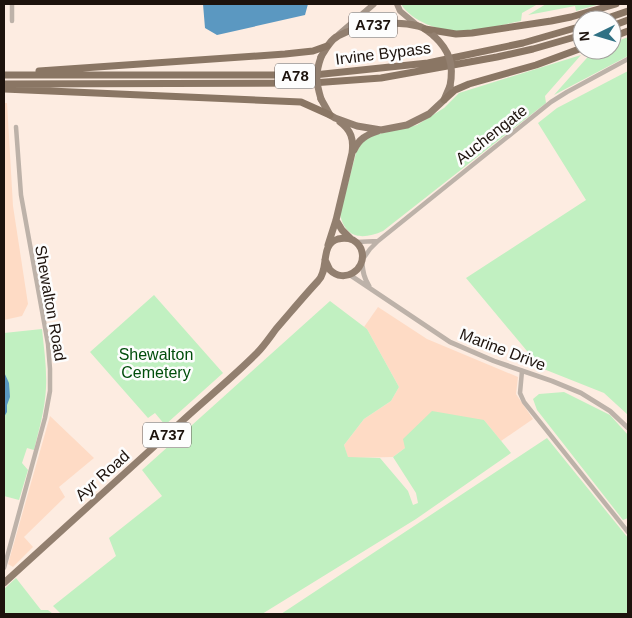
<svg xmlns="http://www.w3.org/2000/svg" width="632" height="618" font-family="Arial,sans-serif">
  <rect width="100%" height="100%" fill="#fdece1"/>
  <path fill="#fedbc5" d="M4,103H7L13,206L28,304L22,316L4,320Z
    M378,307L427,339L518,377L516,394L533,419L501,441L484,420L405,448L393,457L348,458L344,445L364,419L391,401L399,387L367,329L364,327Z
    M50,416L94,458L59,487L65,497L24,537L33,547L13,567L8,564Z"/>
  <path fill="#c1f0c1" d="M401,4H538L522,13L521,21C505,24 488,29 471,31C448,34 413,24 401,4Z
    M546,4H600L576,11L575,6L528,15Z
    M628,37V56L554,95L593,51L596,50H612V43Z
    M581,55L545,96L546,103L383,231C363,240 345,239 340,214L356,153L362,143L370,136L417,125L444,108L459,93Z
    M628,71V415L604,393L536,366L527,351L466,278L586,200L538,123L557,108Z
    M154,295L223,373L165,425L155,413L148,418L90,352Z
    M330,301L367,329L399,387L391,401L364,419L344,445L348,457L380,458L408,491L413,505L418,503L416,493L393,457L405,448L403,439L432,411L484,420L511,453L416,519L262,614H61L53,606L116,556L109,538L162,496L142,470Z
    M42,329C44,349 47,369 46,388C45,409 39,430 34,450L27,448L22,463L28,470L19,500L4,496V333Z
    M564,392L610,415L628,435V518L623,520L537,410L533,399L539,394Z
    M547,438L628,538V614H281Z
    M16,578L41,610H48L53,614H4V589Z"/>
  <path fill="#5b98c1" d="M203,4H308L305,15L217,35L205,28Z
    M4,372L9,383L10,397L7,405V412L4,417Z"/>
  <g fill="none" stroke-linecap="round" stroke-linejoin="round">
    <path stroke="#bdb2a9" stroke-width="4.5" d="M12,4V21
      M357,242L378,241
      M363,259L370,249L378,241L551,102L567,92L628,59
      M522,371L520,393L524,402L628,532
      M4,568L45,418L50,391V369L48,344L21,195L16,127"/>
    <path stroke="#bdb2a9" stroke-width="5" d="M362,263C363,272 364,278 369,286
      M350,275L450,342L494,361L552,381L581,393L610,411L628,428"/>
    <path stroke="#a49487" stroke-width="6" d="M397,4L400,11L418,26
      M339,34L374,4"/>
    <path stroke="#927f6f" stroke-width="7" d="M321,57C325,50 330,40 338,36C358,25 395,20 418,26C424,27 429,32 434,36
      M321,99L330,115L335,118L357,126L381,130L407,125L429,114L444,100L450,86
      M354,150C359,139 366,135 378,131
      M336,220L342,230L351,239
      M328,245L336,220L352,153C354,139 351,130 340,122
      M4,583C63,529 122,476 181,422C206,399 233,377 257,353C264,346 270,337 276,329C290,313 304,296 318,281C330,269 319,245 338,239C343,238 348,238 353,240C358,243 361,247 362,252C366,270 344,284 330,270C328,267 327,263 325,260"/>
    <path stroke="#8a7664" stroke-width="7" d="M602,20L628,11
      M612,26L628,20
      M425,29L456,34L472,33L551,21L571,17L616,4
      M612,37L628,31
      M39,71L285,54L313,51L327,46
      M4,75H314L428,63L523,43L582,26
      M4,84L312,83L381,78L497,57L533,49L582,35
      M4,89L301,102L330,115
      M444,100L455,90L469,84L536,65L582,48"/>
    <path stroke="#927f6f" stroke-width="7" d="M434,36C450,51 454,65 450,86
      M321,57C315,74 316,82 321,99"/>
  </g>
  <g text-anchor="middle" stroke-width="5" stroke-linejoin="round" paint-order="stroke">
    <g fill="#fdfdfd" stroke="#605955" stroke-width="1">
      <rect x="349" y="12.5" width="48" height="25" rx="4"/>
      <rect x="275" y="63.5" width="40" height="25" rx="4"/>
      <rect x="143" y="422.5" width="48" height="25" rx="4"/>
    </g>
    <g font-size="15" font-weight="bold" fill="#1d130d">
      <text x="373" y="30">A737</text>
      <text x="295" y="81">A78</text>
      <text x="167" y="440">A737</text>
    </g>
    <g font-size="16" fill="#1d130d" stroke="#fdfdfd">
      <text transform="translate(383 53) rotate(-7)" y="6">Irvine Bypass</text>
      <text transform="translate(491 134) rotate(-38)" y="6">Auchengate</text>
      <text transform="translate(51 303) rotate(80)" y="6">Shewalton Road</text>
      <text transform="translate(503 349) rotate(21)" y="6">Marine Drive</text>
      <text transform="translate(102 475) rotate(-42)" y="6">Ayr Road</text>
    </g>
    <g font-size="16" fill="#004d0b" stroke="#fdfdfd">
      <text x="156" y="360">Shewalton<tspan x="156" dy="18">Cemetery</tspan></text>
    </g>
  </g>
  <rect width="632" height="618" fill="none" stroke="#1d130d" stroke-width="10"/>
  <g transform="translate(597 35) rotate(265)"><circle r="24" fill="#fdfdfd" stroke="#a39f9d"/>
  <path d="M0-4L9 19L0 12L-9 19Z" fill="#307184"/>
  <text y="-8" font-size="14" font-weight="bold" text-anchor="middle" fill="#1d130d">N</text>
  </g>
</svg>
